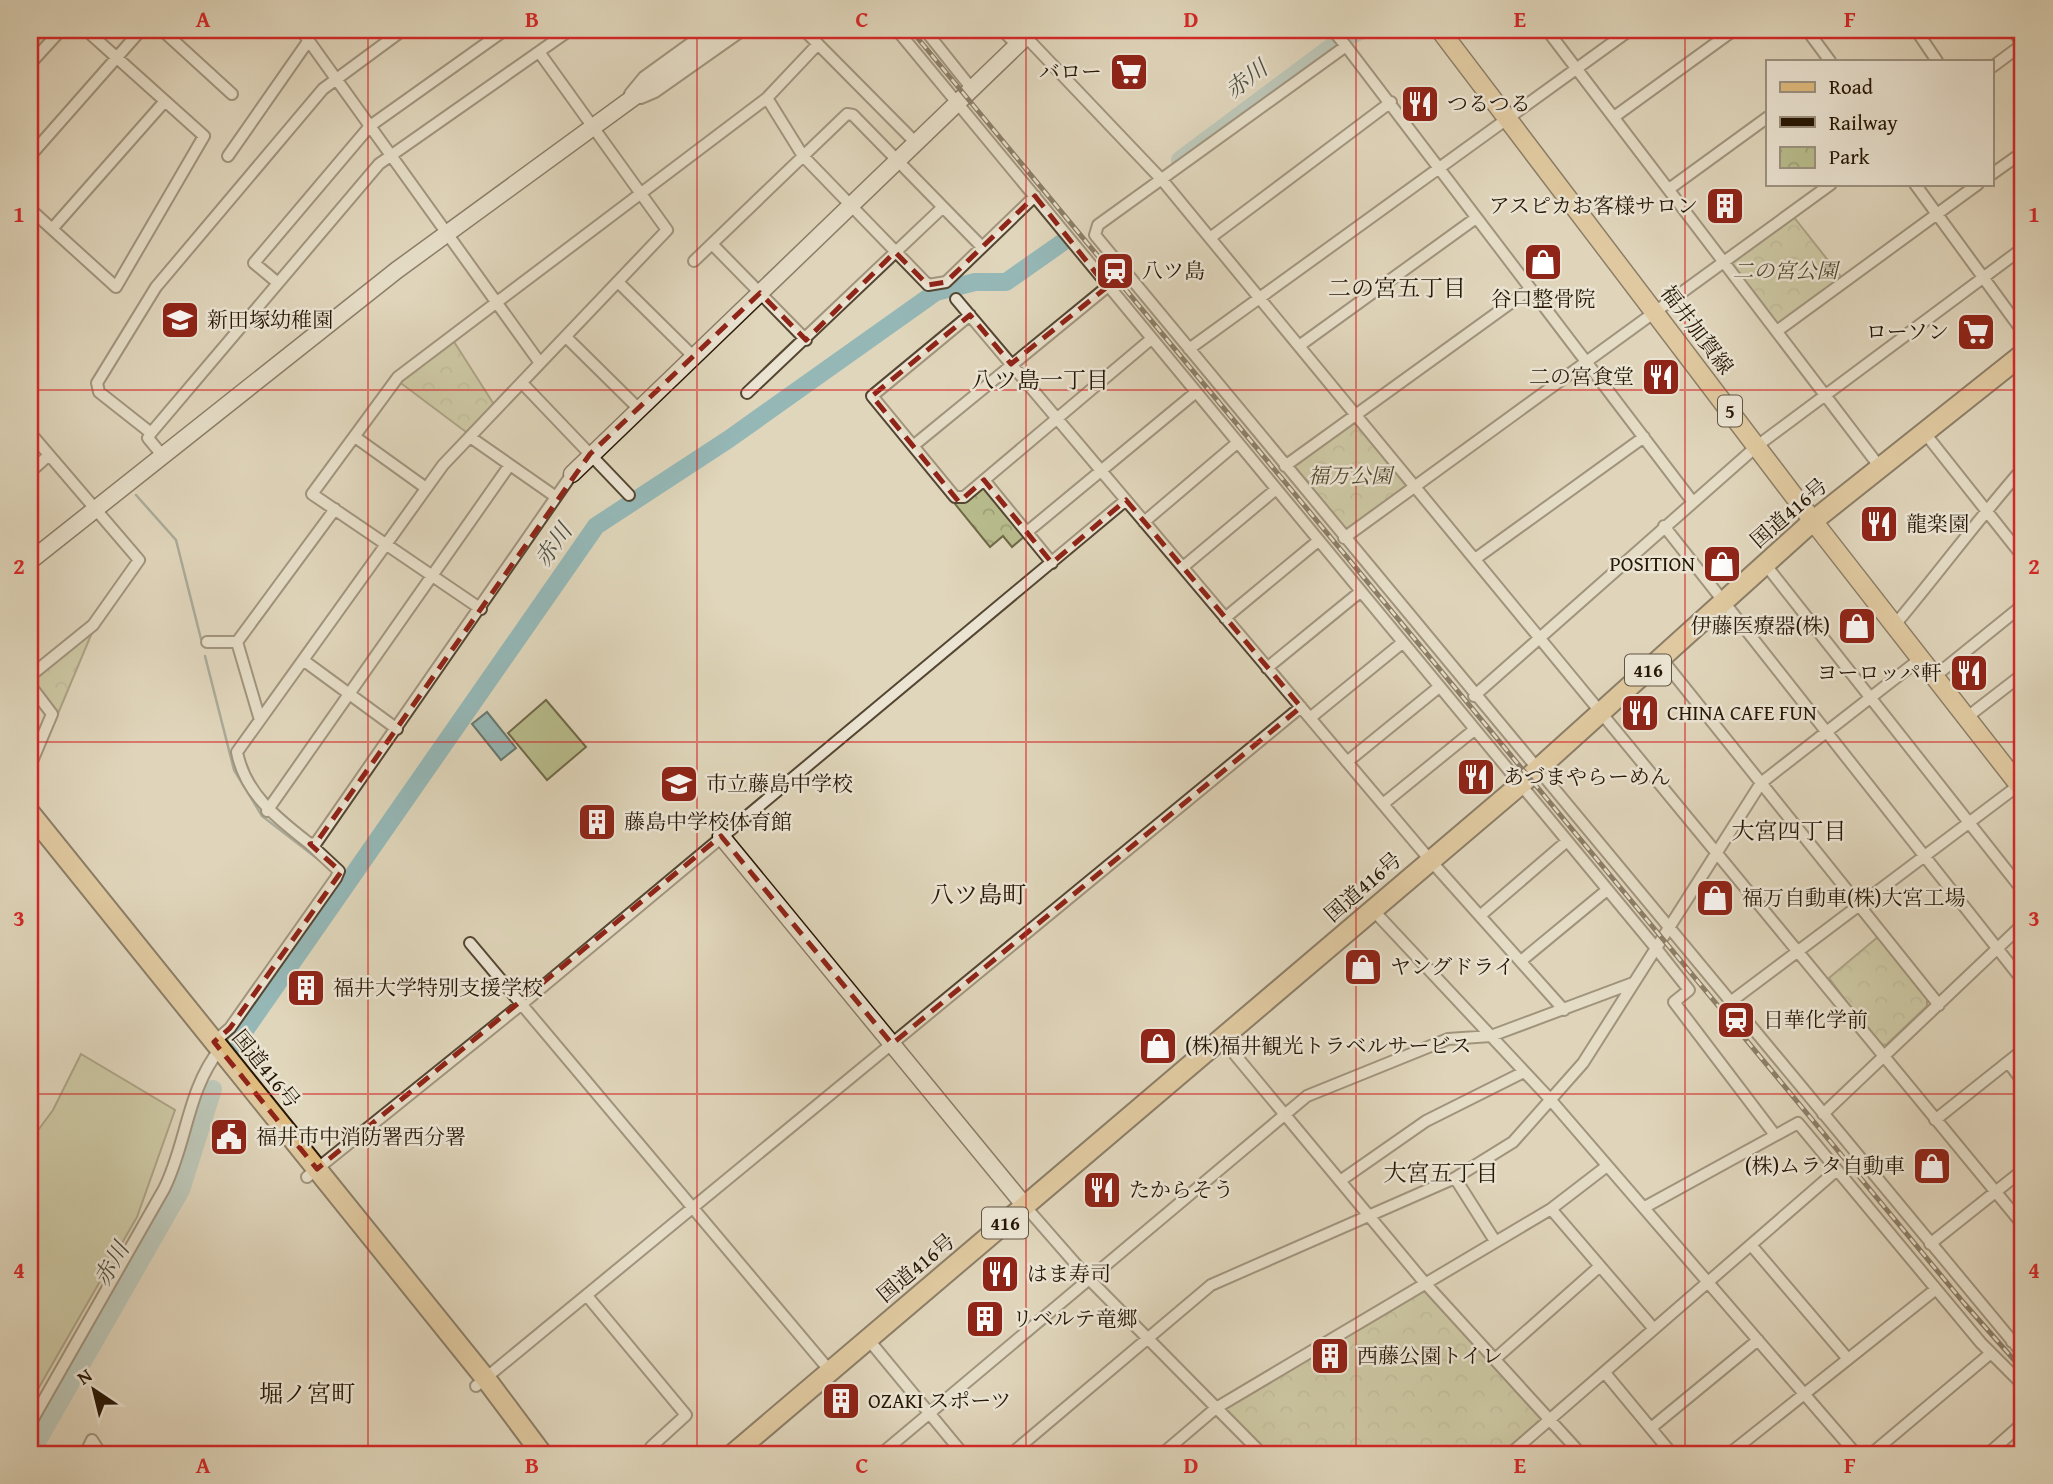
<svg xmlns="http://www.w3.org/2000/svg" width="2053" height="1484" font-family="'Gentium Book Plus','Noto Serif JP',serif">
  <defs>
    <pattern id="park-crowns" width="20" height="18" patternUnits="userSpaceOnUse" patternTransform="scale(1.75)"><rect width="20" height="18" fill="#b8bc8c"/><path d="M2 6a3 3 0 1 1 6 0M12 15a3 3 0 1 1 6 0" fill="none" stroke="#9ea177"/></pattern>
  </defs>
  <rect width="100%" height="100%" fill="#e0d6bb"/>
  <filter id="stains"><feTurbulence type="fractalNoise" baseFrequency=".00286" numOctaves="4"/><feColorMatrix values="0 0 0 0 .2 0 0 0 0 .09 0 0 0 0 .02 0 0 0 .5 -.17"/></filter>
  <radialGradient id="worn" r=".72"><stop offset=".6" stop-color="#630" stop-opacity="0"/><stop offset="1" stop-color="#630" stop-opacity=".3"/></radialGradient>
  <path fill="url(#park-crowns)" stroke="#6f6948" stroke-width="2" d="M30,30H60L35,59L30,54Z
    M1793,216L1842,278L1777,326L1729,264Z
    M451,337L495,406L466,432L398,381Z
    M1355,415L1414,486L1344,538L1285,466Z
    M984,480L1026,535L1012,547L1003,536L990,547L955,504Z
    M94,628L57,716L30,681Z
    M1879,936L1927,996V1006L1886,1045L1878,1044L1829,978Z
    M1421,1284L1542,1420L1502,1454H1269L1225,1409Z"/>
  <path fill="#b8bc8c" stroke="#6f6948" stroke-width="2" d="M546,700L586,747L547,780L508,733Z
    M81,1054L175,1110L137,1217L30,1403V1141L53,1110Z"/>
  <path fill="#95b8b7" stroke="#69776f" stroke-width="2" d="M487,712L516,748L501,760L472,724Z"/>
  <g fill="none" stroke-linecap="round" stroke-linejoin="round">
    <path stroke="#69776f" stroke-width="2.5" d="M136,495L176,540L201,639
      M205,656L234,770L262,816L323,863
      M344,880L347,881"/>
    <path stroke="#95b8b7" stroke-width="18" d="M1180,160L1342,39L1363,30
      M234,1046L596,526L729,439L936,292L975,282H1006L1063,242
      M30,1454L181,1190L213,1089"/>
    <defs>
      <path id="street" d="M162,30L232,94
        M301,30L540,363
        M804,30L916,143
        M897,30L1655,947L1689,990L1674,1002L1775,1135
        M925,30L972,89
        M1002,30L1017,45
        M1343,30L1336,34L1346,46
        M1547,30L1879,466
        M1807,30L1830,61
        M1916,30L1937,61
        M2013,30L2023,45
        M1026,37L1163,181L2023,1225
        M539,52L667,230L443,465L237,752C245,794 278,819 310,844L316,843L572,474
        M30,64L61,30
        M1992,67L2023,44
        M630,94L644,77L709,30
        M641,98L655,92L743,30
        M767,98L803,156L928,285L946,282L1035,196
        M1614,117L1734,30
        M30,156L141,30
        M228,156L309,40
        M1992,174L2023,152
        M1915,184L2023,332
        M1669,189L1768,117
        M30,209L116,287L204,136L86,30
        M52,229L165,101
        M1210,238L1391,102
        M712,244L806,340
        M694,261L847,114L853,115L982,247
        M278,283L254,263L370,126L505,30
        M619,283L693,356
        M956,299L1430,860L1564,1010
        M970,315L872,396L955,497H964L1150,340
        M1777,331L1978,184
        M566,337L639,409
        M1299,346L1476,218
        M1189,349L1630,30
        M522,383L629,495
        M747,393L942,208
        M1924,432L2023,557
        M151,433L99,392L97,383L156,287L323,89L403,30
        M355,437L426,488
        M470,437L556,497
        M913,446L1107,287
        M162,455L148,438L151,433L379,164L570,30
        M1285,466L1530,289
        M30,472L49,455
        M984,480L1052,563
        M1692,501L1346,46L1098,225L1095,235L2023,1354
        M1144,522L1237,443
        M1664,526L2023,981
        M1027,532L1195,393
        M1344,538L1831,184
        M1475,559L1644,437
        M1765,564L2023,891
        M1183,567L1275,490
        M481,609L312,494L398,377L767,98L818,44
        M1225,618L1318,541
        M1894,626C1938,574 1978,519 2023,468
        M207,642H237L335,509
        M237,642L260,720
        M1661,658L1939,1005
        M303,660L397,729
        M1267,668L1360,592
        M30,676L93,625L139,560L32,435
        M1934,677L2023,605
        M30,685L52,714L30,766
        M1474,696L1757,446L2023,248
        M1310,718L1402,643
        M1966,718L2023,674
        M1347,762L1439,687
        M1383,804L1474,730
        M267,811L509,466
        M1373,910L1549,1098L1856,1454
        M1481,915L1567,841
        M470,943L830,1371
        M1521,961L1607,890
        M1729,1003L2023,782
        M1222,1039L1424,1282L1581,1454
        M214,1042L230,1028L336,878L339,871L310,844
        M2008,1062L2023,1082
        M1823,1114L2023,924
        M1935,1120L2023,1050
        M307,1177L523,1003L1126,500
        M1455,1178L1495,1241
        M1340,1181L1426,1121L1524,1072
        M1025,1206L1088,1278L1262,1454
        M1645,1207L1798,1123L1981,1343L2023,1385
        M1551,1209L1654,1329
        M1930,1244L2023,1170
        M1751,1245L1848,1359
        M588,1297L686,1415L651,1447
        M868,1339L963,1454
        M2012,1342L2023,1331
        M1495,1359L1600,1266
        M1605,1373L1672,1454
        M476,1386L1301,707
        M30,1424L164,1189C187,1143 187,1090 220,1049
        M1651,1428L1758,1340
        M85,1454L92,1440L101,1454
        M881,1454L1307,1096L1448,1039L1491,1036L1633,983
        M1011,1454L1211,1285L1455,1178L1513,1142L1583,1063L1761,783L1920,659
        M1162,1454L1216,1408L1551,1209L1607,1166
        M1510,1454L1837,1170
        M1729,1454L1936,1289
        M1871,1454L1991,1353
        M1988,1454L2023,1423"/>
      <path id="secondary" d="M572,474L1033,30
        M30,561L397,270L726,30
        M721,836L1025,1206"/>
      <path id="primary" d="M1440,30L1813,521L2023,790"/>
      <path id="highway" d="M30,813L486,1379L542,1454
        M733,1454L1528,778L1813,521L2023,354"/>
    </defs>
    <use href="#street" stroke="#544632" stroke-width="14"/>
    <use href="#secondary" stroke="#261604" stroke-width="19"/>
    <use href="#primary" stroke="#261604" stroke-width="21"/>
    <use href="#highway" stroke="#261604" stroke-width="23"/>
    <use href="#street" stroke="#ebe4d3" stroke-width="10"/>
    <use href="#secondary" stroke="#ebe4d3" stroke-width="16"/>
    <use href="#primary" stroke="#e0bb7e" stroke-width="18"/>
    <use href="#highway" stroke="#e0bb7e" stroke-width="19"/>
    <defs>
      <path id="rail" d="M911,30L1963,1302L2023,1370"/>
    </defs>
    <use href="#rail" stroke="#261604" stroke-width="5"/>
    <use href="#rail" stroke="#ebe4d3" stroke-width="2.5" stroke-dasharray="8" stroke-linecap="butt"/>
  </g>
  <path d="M0 0H2053V1484H0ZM1035,196L1107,287L1011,364L970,315L872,396L959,502L984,480L1052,563L1126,500L1301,707L892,1044L721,836L317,1169L214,1042L230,1028L341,872L310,844L316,843L590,454L760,293L806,340L895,252L928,285L946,282Z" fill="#e0d6bb" fill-opacity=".55" fill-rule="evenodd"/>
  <path fill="none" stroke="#8f2418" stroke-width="5" stroke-dasharray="14 9" stroke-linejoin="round" d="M1035,196L1107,287L1011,364L970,315L872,396L959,502L984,480L1052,563L1126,500L1301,707L892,1044L721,836L317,1169L214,1042L230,1028L341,872L310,844L316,843L590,454L760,293L806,340L895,252L928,285L946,282Z"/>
  <path fill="none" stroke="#d62828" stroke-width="2" stroke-opacity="0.55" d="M368,30V1454M697,30V1454M1026,30V1454M1356,30V1454M1685,30V1454M30,390H2023M30,742H2023M30,1094H2023"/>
  <defs>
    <symbol id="supermarket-square" viewBox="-11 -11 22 22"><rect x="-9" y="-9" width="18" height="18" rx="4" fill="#8f2418" stroke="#ebe4d3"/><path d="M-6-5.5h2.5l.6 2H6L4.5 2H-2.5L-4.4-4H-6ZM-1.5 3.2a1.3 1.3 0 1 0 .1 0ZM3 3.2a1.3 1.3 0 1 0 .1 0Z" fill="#fff"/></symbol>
    <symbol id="restaurant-square" viewBox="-11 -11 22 22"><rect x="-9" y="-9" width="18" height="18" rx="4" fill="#8f2418" stroke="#ebe4d3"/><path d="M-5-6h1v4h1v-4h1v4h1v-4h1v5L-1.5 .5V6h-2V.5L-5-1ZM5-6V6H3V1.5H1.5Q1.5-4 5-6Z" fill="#fff"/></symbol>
    <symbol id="building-square" viewBox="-11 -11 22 22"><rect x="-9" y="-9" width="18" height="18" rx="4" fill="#8f2418" stroke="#ebe4d3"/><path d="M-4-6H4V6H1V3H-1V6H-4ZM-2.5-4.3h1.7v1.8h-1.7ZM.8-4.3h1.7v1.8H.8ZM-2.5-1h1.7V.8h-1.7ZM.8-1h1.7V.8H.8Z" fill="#fff"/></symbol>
    <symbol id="shop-square" viewBox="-11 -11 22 22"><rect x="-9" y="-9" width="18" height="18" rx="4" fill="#8f2418" stroke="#ebe4d3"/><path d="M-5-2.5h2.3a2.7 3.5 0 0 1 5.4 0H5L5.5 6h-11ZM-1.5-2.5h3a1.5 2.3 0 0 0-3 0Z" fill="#fff"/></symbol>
    <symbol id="station-square" viewBox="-11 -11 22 22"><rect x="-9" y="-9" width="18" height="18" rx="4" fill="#8f2418" stroke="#ebe4d3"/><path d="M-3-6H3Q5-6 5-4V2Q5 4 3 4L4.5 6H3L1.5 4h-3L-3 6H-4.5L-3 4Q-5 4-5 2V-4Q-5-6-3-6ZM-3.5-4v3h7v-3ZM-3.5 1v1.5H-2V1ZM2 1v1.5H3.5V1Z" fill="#fff"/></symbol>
    <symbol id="school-square" viewBox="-11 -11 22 22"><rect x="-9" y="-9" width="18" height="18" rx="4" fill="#8f2418" stroke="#ebe4d3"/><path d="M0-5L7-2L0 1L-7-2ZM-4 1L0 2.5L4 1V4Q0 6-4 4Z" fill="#fff"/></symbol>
    <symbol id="civic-square" viewBox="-11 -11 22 22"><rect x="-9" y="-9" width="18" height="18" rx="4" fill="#8f2418" stroke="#ebe4d3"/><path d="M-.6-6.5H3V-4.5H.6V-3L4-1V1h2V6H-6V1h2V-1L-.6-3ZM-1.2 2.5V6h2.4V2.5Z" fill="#fff"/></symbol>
  </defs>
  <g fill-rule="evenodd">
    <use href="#supermarket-square" x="1107" y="50" width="44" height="44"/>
    <use href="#restaurant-square" x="1398" y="82" width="44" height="44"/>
    <use href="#building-square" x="1703" y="184" width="44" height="44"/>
    <use href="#shop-square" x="1521" y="240" width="44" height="44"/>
    <use href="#station-square" x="1093" y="249" width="44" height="44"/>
    <use href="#school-square" x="158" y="298" width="44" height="44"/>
    <use href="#supermarket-square" x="1954" y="310" width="44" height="44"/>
    <use href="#restaurant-square" x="1639" y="355" width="44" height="44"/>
    <use href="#restaurant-square" x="1857" y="502" width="44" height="44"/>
    <use href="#shop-square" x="1700" y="542" width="44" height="44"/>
    <use href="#shop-square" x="1835" y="604" width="44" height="44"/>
    <use href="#restaurant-square" x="1947" y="651" width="44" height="44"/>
    <use href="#restaurant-square" x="1618" y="691" width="44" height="44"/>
    <use href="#restaurant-square" x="1454" y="755" width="44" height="44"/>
    <use href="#school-square" x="657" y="762" width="44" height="44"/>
    <use href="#building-square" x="575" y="800" width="44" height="44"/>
    <use href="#shop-square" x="1693" y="876" width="44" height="44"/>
    <use href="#shop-square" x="1341" y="945" width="44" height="44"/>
    <use href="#building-square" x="284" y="966" width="44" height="44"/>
    <use href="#station-square" x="1714" y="998" width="44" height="44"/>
    <use href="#shop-square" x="1136" y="1024" width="44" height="44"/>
    <use href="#civic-square" x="207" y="1115" width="44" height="44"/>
    <use href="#shop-square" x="1910" y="1144" width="44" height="44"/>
    <use href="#restaurant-square" x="1080" y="1168" width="44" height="44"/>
    <use href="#restaurant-square" x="978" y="1252" width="44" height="44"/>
    <use href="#building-square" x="963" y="1297" width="44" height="44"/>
    <use href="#building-square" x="1308" y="1334" width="44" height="44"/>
    <use href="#building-square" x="819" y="1379" width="44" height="44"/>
  </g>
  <g text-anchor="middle" stroke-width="5" stroke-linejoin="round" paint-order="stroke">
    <g fill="#ebe4d3" stroke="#615442" stroke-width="2">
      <rect x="1718" y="395.5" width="24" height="31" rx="5"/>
      <rect x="1625" y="654.5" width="46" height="31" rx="5"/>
      <rect x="982" y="1207.5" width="46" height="31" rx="5"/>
    </g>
    <g font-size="19" font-weight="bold" fill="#261604">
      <text x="1730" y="418">5</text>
      <text x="1648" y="677">416</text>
      <text x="1005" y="1230">416</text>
    </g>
    <g font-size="21" fill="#261604" stroke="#ebe4d3" text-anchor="start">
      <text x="1102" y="79" text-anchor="end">バロー</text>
      <text x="1447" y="111">つるつる</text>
      <text x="1698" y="213" text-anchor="end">アスピカお客様サロン</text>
      <text x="1142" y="278">八ツ島</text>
      <text x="1543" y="306" text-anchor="middle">谷口整骨院</text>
      <text x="207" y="327">新田塚幼稚園</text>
      <text x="1949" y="339" text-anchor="end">ローソン</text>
      <text x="1634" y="384" text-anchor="end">二の宮食堂</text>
      <text x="1906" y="531">龍楽園</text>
      <text x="1695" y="571" text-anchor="end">POSITION</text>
      <text x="1830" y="633" text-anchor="end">伊藤医療器(株)</text>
      <text x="1942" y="680" text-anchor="end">ヨーロッパ軒</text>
      <text x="1667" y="720">CHINA CAFE FUN</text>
      <text x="1503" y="784">あづまやらーめん</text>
      <text x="706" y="791">市立藤島中学校</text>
      <text x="624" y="829">藤島中学校体育館</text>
      <text x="1742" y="905">福万自動車(株)大宮工場</text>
      <text x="1390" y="974">ヤングドライ</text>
      <text x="333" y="995">福井大学特別支援学校</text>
      <text x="1763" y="1027">日華化学前</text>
      <text x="1185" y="1053">(株)福井観光トラベルサービス</text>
      <text x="256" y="1144">福井市中消防署西分署</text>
      <text x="1905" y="1173" text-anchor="end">(株)ムラタ自動車</text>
      <text x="1129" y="1197">たからそう</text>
      <text x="1027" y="1281">はま寿司</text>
      <text x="1012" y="1326">リベルテ竜郷</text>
      <text x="1357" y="1363">西藤公園トイレ</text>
      <text x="868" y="1408">OZAKI スポーツ</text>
    </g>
    <g font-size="21" font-style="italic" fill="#52482d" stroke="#ebe4d3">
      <text x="1785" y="278">二の宮公園</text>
      <text x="1350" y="483">福万公園</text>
    </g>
    <g font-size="21" fill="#261604" stroke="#ebe4d3">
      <text transform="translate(1697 330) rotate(53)" y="7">福井加賀線</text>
      <text transform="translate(1789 513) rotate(-41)" y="7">国道416号</text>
      <text transform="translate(1363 887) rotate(-41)" y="7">国道416号</text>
      <text transform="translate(266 1069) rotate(51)" y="7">国道416号</text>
      <text transform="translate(916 1268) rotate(-40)" y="7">国道416号</text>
    </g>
    <g font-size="23" font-style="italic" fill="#4d4f43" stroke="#ebe4d3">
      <text transform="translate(1246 79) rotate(-37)" y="8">赤川</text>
      <text transform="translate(553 545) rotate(-55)" y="8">赤川</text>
      <text transform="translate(111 1264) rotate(-60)" y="8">赤川</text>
    </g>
    <g font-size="23" fill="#261604" stroke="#ebe4d3">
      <text x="1397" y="296">二の宮五丁目</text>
      <text x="1040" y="388">八ツ島一丁目</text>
      <text x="1789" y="839">大宮四丁目</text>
      <text x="1441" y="1181">大宮五丁目</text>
    </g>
    <g font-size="24" fill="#261604" stroke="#ebe4d3">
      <text x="978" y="903">八ツ島町</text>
      <text x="307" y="1402">堀ノ宮町</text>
    </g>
  </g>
  <rect width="2053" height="1484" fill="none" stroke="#e0d6bb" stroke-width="77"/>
  <rect x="1766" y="60" width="228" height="126" fill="#ebe4d3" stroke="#9c9280" stroke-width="2"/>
  <rect x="1780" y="82" width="35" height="10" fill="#e0bb7e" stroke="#9c9280" stroke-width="2"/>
  <text x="1829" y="94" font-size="21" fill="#261604">Road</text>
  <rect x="1780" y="117" width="35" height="10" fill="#261604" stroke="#9c9280" stroke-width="2"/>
  <text x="1829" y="130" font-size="21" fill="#261604">Railway</text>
  <rect x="1780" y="147" width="35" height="21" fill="url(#park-crowns)" stroke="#9c9280" stroke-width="2"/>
  <text x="1829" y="164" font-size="21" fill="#261604">Park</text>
  <g transform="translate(94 1390) rotate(325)" stroke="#ebe4d3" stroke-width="5" paint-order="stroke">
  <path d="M0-5L12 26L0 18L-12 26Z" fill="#261604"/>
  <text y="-10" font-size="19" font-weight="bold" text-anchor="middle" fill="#261604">N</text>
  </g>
  <rect x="38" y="38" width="1976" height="1408" fill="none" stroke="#d62828" stroke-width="2.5"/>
  <g font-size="23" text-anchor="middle" font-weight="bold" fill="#d62828">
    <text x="203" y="27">A</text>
    <text x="532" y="27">B</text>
    <text x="862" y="27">C</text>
    <text x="1191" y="27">D</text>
    <text x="1520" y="27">E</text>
    <text x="1850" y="27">F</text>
    <text x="19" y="222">1</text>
    <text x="2034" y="222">1</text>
    <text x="19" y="574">2</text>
    <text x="2034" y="574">2</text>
    <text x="19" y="926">3</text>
    <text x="2034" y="926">3</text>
    <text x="19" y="1278">4</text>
    <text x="2034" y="1278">4</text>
    <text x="203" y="1473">A</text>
    <text x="532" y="1473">B</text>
    <text x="862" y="1473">C</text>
    <text x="1191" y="1473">D</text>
    <text x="1520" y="1473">E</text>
    <text x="1850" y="1473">F</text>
  </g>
  <rect width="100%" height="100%" filter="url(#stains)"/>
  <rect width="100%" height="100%" fill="url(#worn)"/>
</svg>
